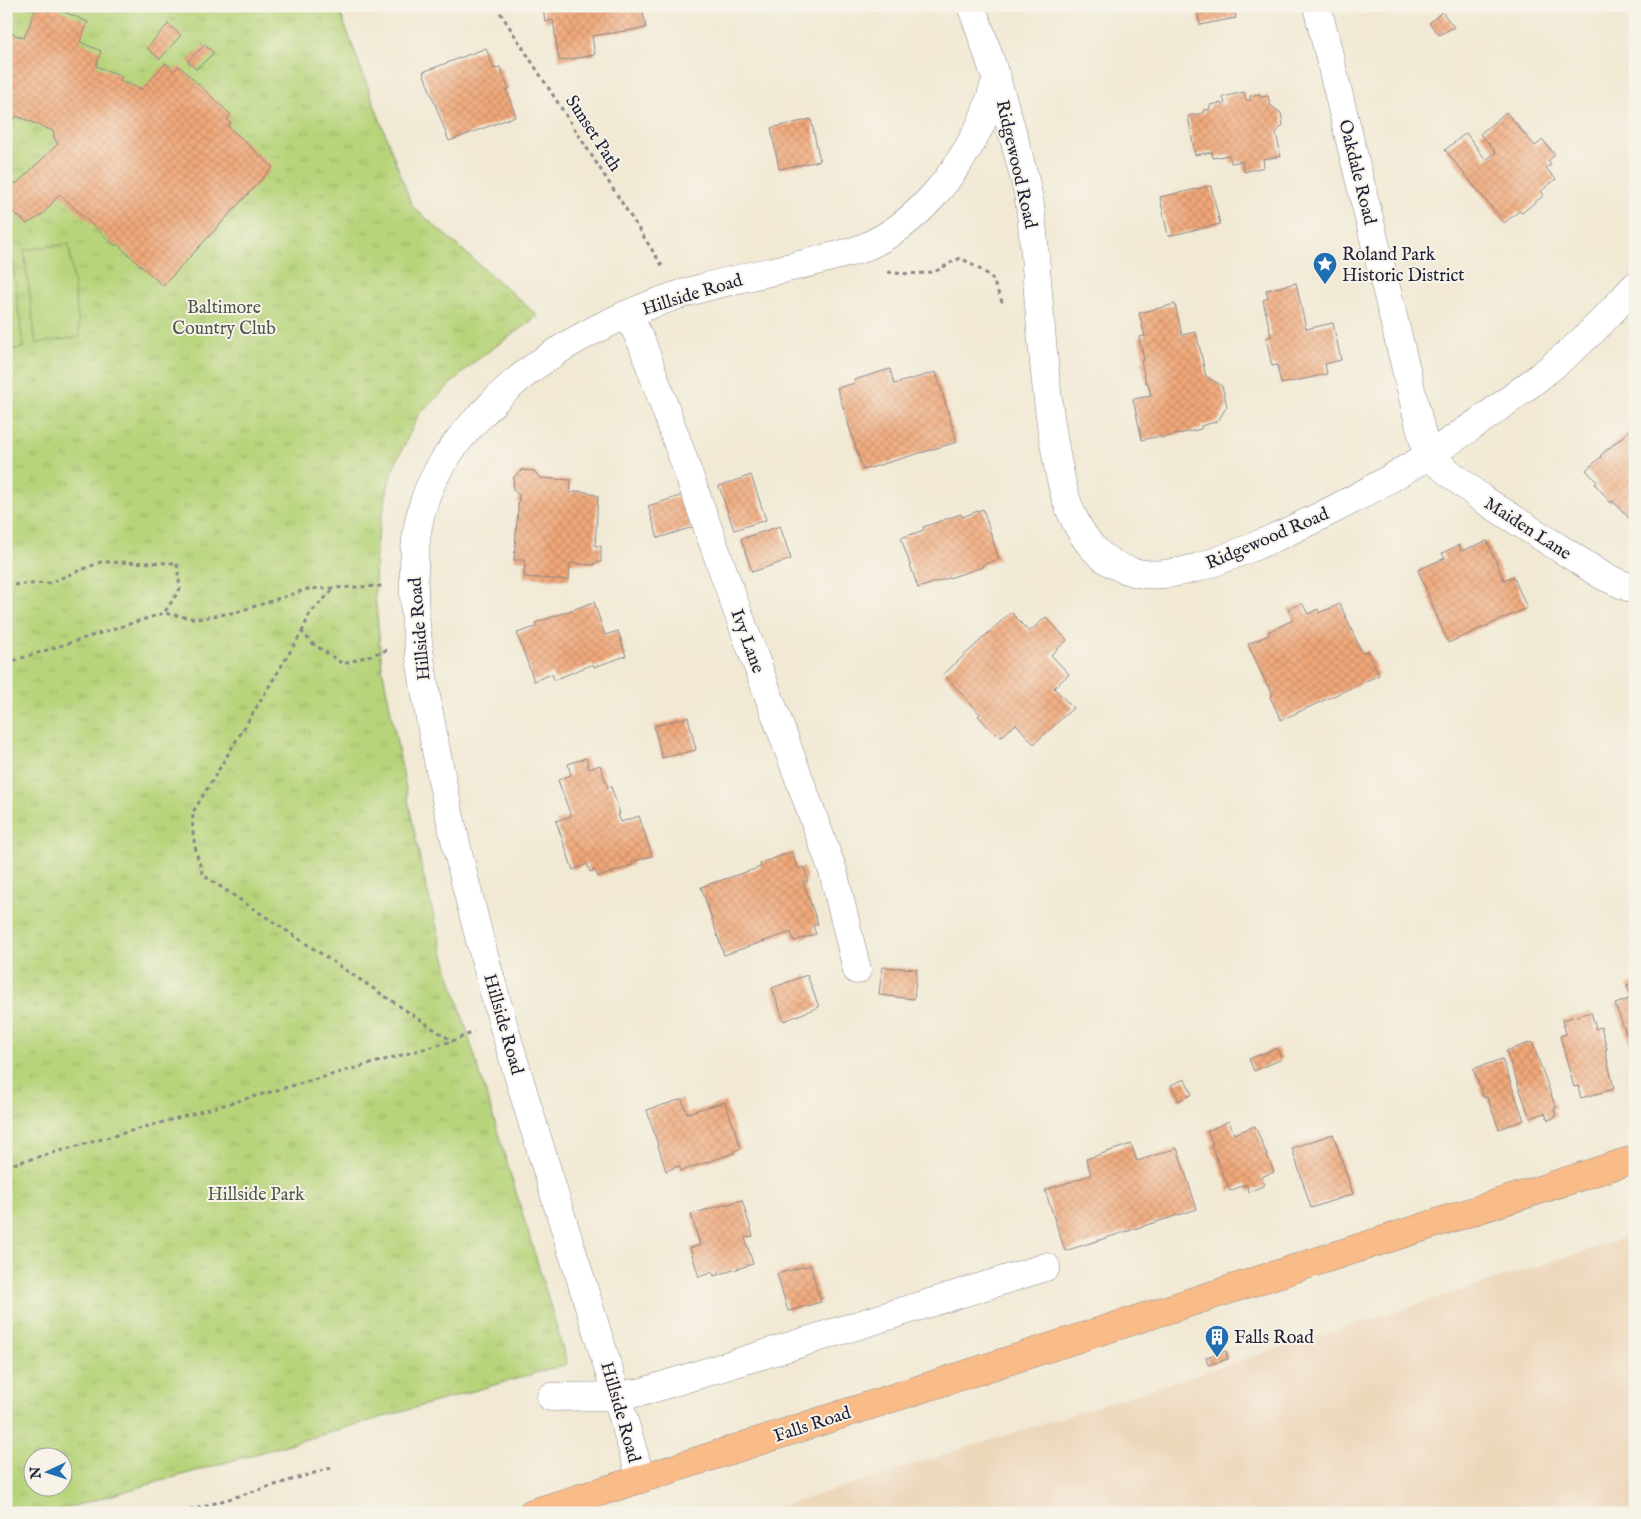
<svg xmlns="http://www.w3.org/2000/svg" width="1641" height="1519" font-family="'IM FELL English',serif">
  <defs>
    <pattern id="park-tufts" width="24" height="20" patternUnits="userSpaceOnUse" patternTransform="scale(1.25)"><rect width="24" height="20" fill="#b7d47a"/><path d="M3 7l-1-3M5 7V3M7 7l1-3M15 17l-1-3M17 17v-4M19 17l1-3" fill="none" stroke="#9db66a"/></pattern>
    <pattern id="building-cross-hatch" width="8" height="8" patternUnits="userSpaceOnUse" patternTransform="scale(1.25)"><rect width="8" height="8" fill="#f0a778"/><path d="M0 0l8 8M0 8l8-8" fill="none" stroke="#ce8f69"/></pattern>
  </defs>
  <rect width="100%" height="100%" fill="#f7f3e8"/>
  <filter id="ink" filterUnits="userSpaceOnUse"><feTurbulence type="fractalNoise" baseFrequency=".02" numOctaves="2"/><feDisplacementMap in="SourceGraphic" scale="10" xChannelSelector="R" yChannelSelector="G"/><feConvolveMatrix kernelMatrix="1 2 1 2 8 2 1 2 1" color-interpolation-filters="sRGB"/></filter>
  <filter id="wash" filterUnits="userSpaceOnUse"><feTurbulence type="fractalNoise" baseFrequency=".0096" numOctaves="4" result="noise"/><feDisplacementMap in="SourceGraphic" scale="20" xChannelSelector="R" yChannelSelector="G"/><feGaussianBlur stdDeviation="1.12" result="paint"/><feColorMatrix in="noise" values="0 0 0 0 0 0 0 0 0 0 0 0 0 0 0 0 0 1.4 0 .05"/><feComposite in="paint" operator="in"/></filter>
  <g filter="url(#wash)">
    <rect width="100%" height="100%" fill="#f1e9d4"/>
    <path fill="#edd7bb" d="M1635,1234V1513H761L1592,1249Z"/>
    <path fill="url(#park-tufts)" stroke="#6c7b5a" fill-rule="evenodd" d="M6,6H349L340,12L412,206L538,316L474,362L419,414L391,473L376,545L375,594L382,667L422,870L444,955L552,1311L567,1364L50,1513H6ZM32,1456H62V1486H32Z"/>
    <path fill="#b7d47a" stroke="#6c7b5a" d="M69,244L80,337L36,343L24,250Z
      M6,255H12L23,348L6,350Z"/>
    <g id="blocks">
      <path fill="url(#building-cross-hatch)" d="M37,6H50L88,22L80,42L101,51L96,66L122,76L120,81L142,89L166,63L174,71L179,66L231,115L227,120L231,123L228,126L273,167L163,286L117,244L115,246L60,194L42,215L27,224L6,205V176L16,184L58,144L54,138L53,131L17,116L11,121L6,122V31L24,38Z
        M543,6H642L646,28L592,36L595,55L559,61L553,20L545,22Z
        M1196,6H1234L1236,18L1200,25Z
        M1442,12L1454,27L1439,35L1429,23Z
        M168,24L181,35L160,59L147,48Z
        M205,45L214,53L196,69L187,61Z
        M486,48L494,69L500,67L509,89L506,90L516,116L449,141L423,72Z
        M1244,92L1246,100H1250V96L1260,94L1261,97L1268,96L1270,105L1281,113L1283,125L1276,133L1281,156L1263,159L1264,167L1244,172L1242,161L1231,163L1229,155L1213,158L1212,152L1195,155L1188,116L1204,113L1203,110L1210,109V105L1221,103L1222,105L1225,104L1223,97Z
        M1506,112L1535,146L1543,140L1555,155L1548,161L1551,165L1546,168L1556,179L1541,191L1544,195L1522,213L1519,211L1504,223L1445,150L1466,133L1486,160L1496,152L1480,134Z
        M811,119L820,161L779,169L771,128Z
        M1211,186L1220,224L1168,236L1160,197Z
        M1296,283L1306,329L1333,323L1341,360L1325,364L1327,374L1281,384L1277,365L1272,366L1266,338L1271,336L1263,300L1268,298L1266,290Z
        M1175,304L1182,335L1196,332L1206,376L1222,386L1227,406L1218,421L1201,426V429L1161,438L1160,436L1142,440L1133,399L1151,396L1148,383H1146L1141,361L1144,360L1139,337L1145,336L1139,313Z
        M890,369L894,384L936,372L957,442L863,470L837,388L855,383L854,380Z
        M1635,426V515L1630,519L1613,501L1611,503L1595,484L1597,482L1586,470L1601,457L1600,456Z
        M522,470L534,471L540,478L571,480L570,494L577,491L586,492L598,496L595,546H601V562H595L594,565L570,563L569,580L524,577L525,560H514L519,495L513,490L514,477Z
        M751,475L766,520L734,530L719,486Z
        M683,495L693,527L658,538L648,506Z
        M983,509L999,559L982,565L983,567L918,588L901,538L924,530L923,527L961,514L962,517Z
        M780,526L791,559L752,572L741,539Z
        M1487,541L1504,580L1513,576L1527,608L1448,643L1418,570L1445,558L1442,553L1459,545L1461,551Z
        M594,602L605,635L618,631L626,656L594,667L593,664L554,680L552,674L534,681L517,633L536,627L535,623Z
        M1302,603L1308,614L1318,609L1319,613L1340,604L1362,653L1368,650L1379,675L1281,720L1270,697L1273,695L1269,686L1268,687L1248,644L1269,635L1268,632L1293,620L1288,609Z
        M1011,612L1029,632L1046,617L1067,640L1051,655L1069,674L1054,688L1073,708L1034,744L1016,724L1001,737L997,733L995,734L978,716L980,714L944,674Z
        M688,717L696,750L662,758L654,726Z
        M586,758L589,769L600,765L608,788L611,786L620,814H618L621,822L639,816L652,856L632,862L633,865L598,877L595,870L590,872L587,864L573,870L556,821L571,816L558,780L571,775L568,764Z
        M792,852L798,869L804,867L808,881L803,882L818,924L813,926L816,934L794,941L791,932L724,955L701,887L761,867L760,863Z
        M882,967L917,969L914,999L879,995Z
        M807,975L819,1007L784,1021L772,988Z
        M1635,982V1057L1615,1004L1632,998L1627,985Z
        M1591,1012L1596,1029L1601,1027L1607,1049L1605,1050L1614,1089L1581,1098L1578,1086L1574,1087L1560,1036L1566,1034L1562,1020Z
        M1532,1042L1556,1108L1554,1109L1556,1117L1548,1120L1545,1113L1530,1118L1506,1051Z
        M1277,1048L1282,1059L1254,1071L1249,1059Z
        M1502,1059L1524,1120L1499,1129L1487,1097L1484,1098L1473,1069Z
        M1185,1079L1192,1094L1179,1101L1171,1085Z
        M682,1099L687,1113L725,1102L741,1148L734,1151V1153L681,1171L679,1166L666,1171L647,1110Z
        M1229,1121L1234,1134L1255,1126L1274,1172L1261,1177L1265,1185L1249,1192L1246,1184L1230,1191L1211,1145L1213,1144L1207,1131Z
        M1333,1134L1353,1194L1311,1208L1292,1148Z
        M1131,1144L1137,1161L1177,1148L1197,1209L1065,1251L1045,1190L1091,1175L1086,1159Z
        M742,1200L753,1236L745,1238L753,1264L714,1276L713,1272L699,1277L690,1248L700,1245L691,1214Z
        M810,1265L821,1302L788,1311L777,1274Z
        M1226,1351L1228,1359L1208,1365L1206,1357Z"/>
    </g>
  </g>
  <g filter="url(#ink)">
    <use href="#blocks" fill-opacity="0" stroke="#8a8688" stroke-width="1"/>
    <g fill="none" stroke-linecap="round" stroke-linejoin="round">
      <defs>
        <path id="minor" d="M971,6C988,50 1001,93 1014,138C1020,163 1029,189 1031,214C1039,286 1041,359 1052,430C1056,454 1061,490 1071,512C1084,542 1101,563 1133,572C1170,582 1222,560 1255,546C1355,504 1449,447 1534,381C1552,367 1569,353 1585,338C1603,322 1619,303 1635,286
          M1317,6L1427,455L1481,498L1603,576L1635,590
          M628,315L642,343L733,599L833,871L857,970
          M551,1397L617,1396L642,1392L1046,1267
          M641,1479C570,1230 479,985 432,729C419,659 401,562 427,493C439,463 459,437 482,414C490,406 498,397 507,389C559,342 635,306 702,288C745,276 789,269 831,257C842,254 854,252 865,247C916,225 954,177 979,128C987,112 991,94 997,78"/>
        <path id="major" d="M532,1513L641,1479L1635,1159"/>
      </defs>
      <use href="#minor" stroke="#8a8688" stroke-width="29"/>
      <use href="#major" stroke="#8a8688" stroke-width="29"/>
      <path stroke="#8a8688" stroke-width="3" stroke-dasharray="4 4" stroke-linecap="butt" d="M496,6L663,267
        M888,272C900,274 931,275 940,269C949,264 951,262 961,258L991,276L1003,304
        M6,585L49,583L101,562L177,563L180,589L164,613
        M302,632L310,613L333,590
        M387,650L343,664L312,643L302,632L193,812C191,835 196,853 203,875L452,1041L474,1032
        M6,663L164,613L196,619L237,612L308,589L382,586
        M6,1166L452,1041
        M182,1513L331,1468"/>
      <use href="#minor" stroke="#fff" stroke-width="28"/>
      <use href="#major" stroke="#f9bc89" stroke-width="28"/>
    </g>
  </g>
  <defs>
    <symbol id="sight-pin" viewBox="-11 -11 22 30"><path d="M0 17L-7.5 6A9.5 9.5 0 1 1 7.5 6Z" fill="#1f6fb2" stroke="#f7f3e8"/><path d="M0-6L1.8-2.2L6-1.7L2.9 1.2L3.7 5.4L0 3.3L-3.7 5.4L-2.9 1.2L-6-1.7L-1.8-2.2Z" fill="#fff"/></symbol>
    <symbol id="building-pin" viewBox="-11 -11 22 30"><path d="M0 17L-7.5 6A9.5 9.5 0 1 1 7.5 6Z" fill="#1f6fb2" stroke="#f7f3e8"/><path d="M-4-6H4V6H1V3H-1V6H-4ZM-2.5-4.3h1.7v1.8h-1.7ZM.8-4.3h1.7v1.8H.8ZM-2.5-1h1.7V.8h-1.7ZM.8-1h1.7V.8H.8Z" fill="#fff"/></symbol>
  </defs>
  <g fill-rule="evenodd">
    <use href="#sight-pin" x="1311" y="250" width="28" height="38"/>
    <use href="#building-pin" x="1203" y="1323" width="28" height="38"/>
  </g>
  <g text-anchor="middle" stroke-width="4" stroke-linejoin="round" paint-order="stroke">
    <g font-size="18" fill="#22223b" stroke="#f7f3e8">
      <text transform="translate(594 133) rotate(57)" y="6">Sunset Path</text>
      <text transform="translate(1017 164) rotate(77)" y="6">Ridgewood Road</text>
      <text transform="translate(1358 172) rotate(76)" y="6">Oakdale Road</text>
      <text transform="translate(692 294) rotate(-17)" y="6">Hillside Road</text>
      <text transform="translate(1528 528) rotate(33)" y="6">Maiden Lane</text>
      <text transform="translate(1267 538) rotate(-23)" y="6">Ridgewood Road</text>
      <text transform="translate(419 629) rotate(-95)" y="6">Hillside Road</text>
      <text transform="translate(748 641) rotate(70)" y="6">Ivy Lane</text>
      <text transform="translate(504 1024) rotate(74)" y="6">Hillside Road</text>
      <text transform="translate(621 1412) rotate(74)" y="6">Hillside Road</text>
      <text transform="translate(812 1424) rotate(-18)" y="6">Falls Road</text>
    </g>
    <g font-size="18" fill="#22223b" stroke="#f7f3e8" text-anchor="start">
      <text x="1342" y="260">Roland Park<tspan x="1342" dy="21">Historic District</tspan></text>
      <text x="1234" y="1343">Falls Road</text>
    </g>
    <g font-size="18" fill="#4f574e" stroke="#f7f3e8">
      <text x="224" y="313">Baltimore<tspan x="224" dy="21">Country Club</tspan></text>
      <text x="256" y="1200">Hillside Park</text>
    </g>
  </g>
  <rect width="1641" height="1519" fill="none" stroke="#f7f3e8" stroke-width="25"/>
  <g transform="translate(48 1472) rotate(266)"><circle r="24" fill="#f7f3e8" stroke="#a29fa3"/>
  <path d="M0-4L9 19L0 12L-9 19Z" fill="#1f6fb2"/>
  <text y="-8" font-size="14" font-weight="bold" text-anchor="middle" fill="#22223b">N</text>
  </g>
</svg>
